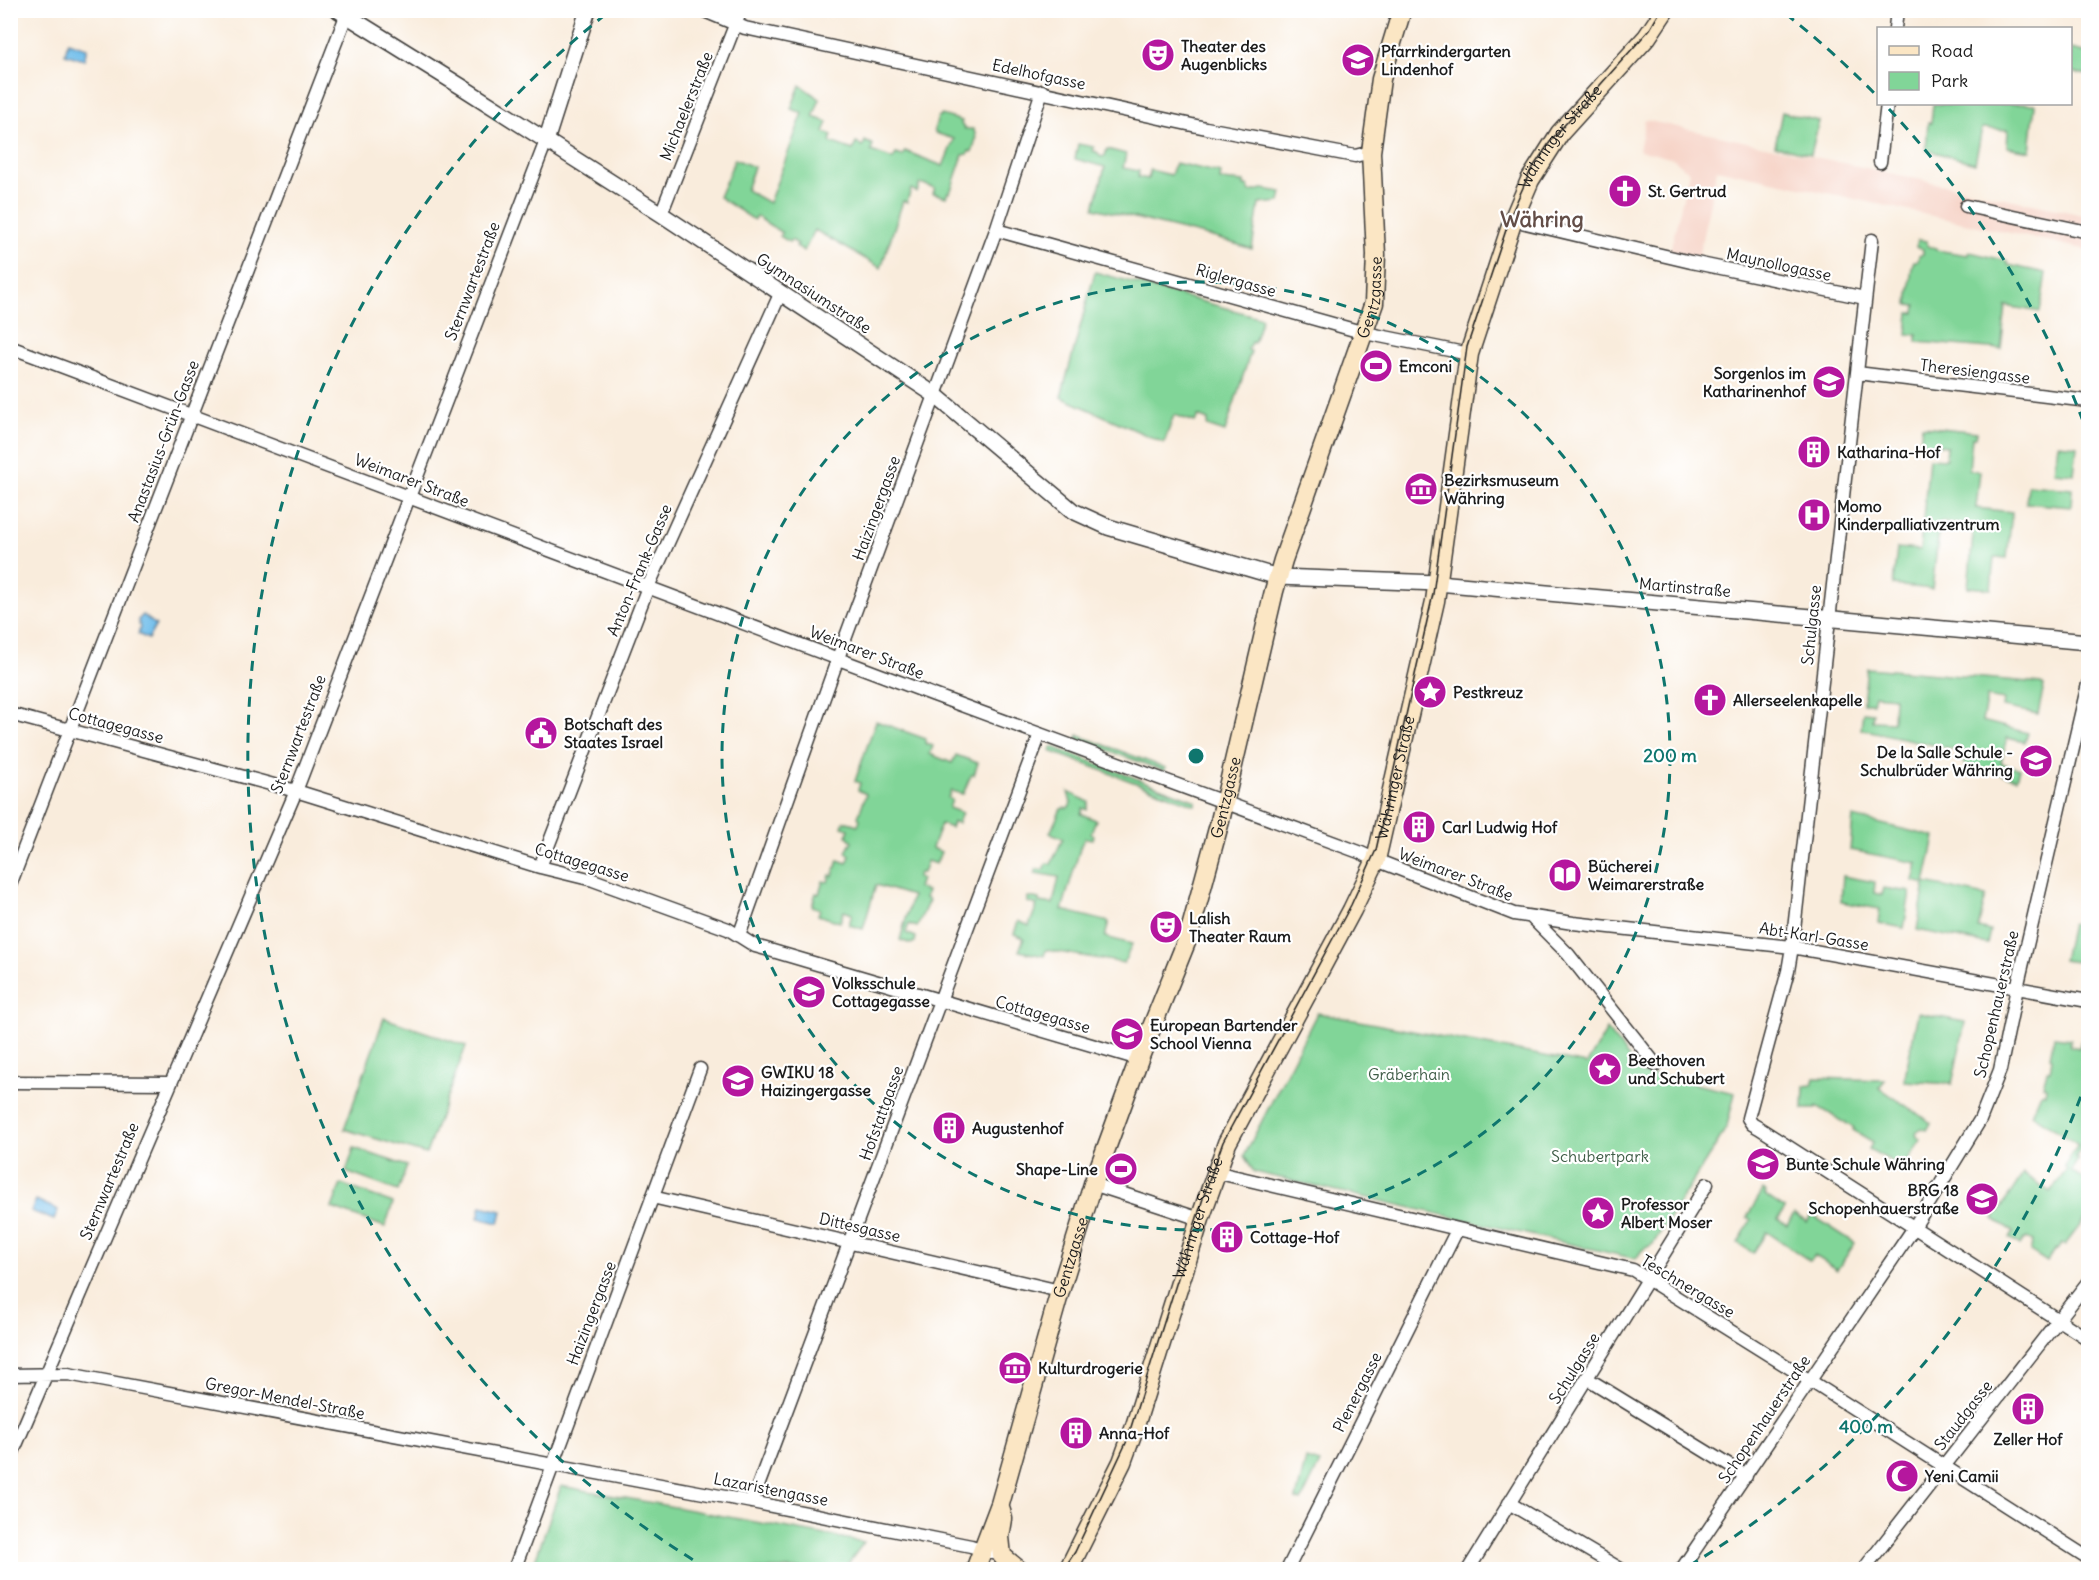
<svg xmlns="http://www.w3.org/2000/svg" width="2099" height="1580" font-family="Delius,sans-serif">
  <rect width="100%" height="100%" fill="#fff"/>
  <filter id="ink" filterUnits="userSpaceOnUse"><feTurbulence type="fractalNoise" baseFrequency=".0167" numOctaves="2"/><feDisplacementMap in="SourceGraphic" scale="12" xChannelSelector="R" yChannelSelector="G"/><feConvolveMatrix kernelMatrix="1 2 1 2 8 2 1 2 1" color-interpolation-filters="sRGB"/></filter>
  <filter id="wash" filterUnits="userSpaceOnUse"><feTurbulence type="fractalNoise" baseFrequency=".008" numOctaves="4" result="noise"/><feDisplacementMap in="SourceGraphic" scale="24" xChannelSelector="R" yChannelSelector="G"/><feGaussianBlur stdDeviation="1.35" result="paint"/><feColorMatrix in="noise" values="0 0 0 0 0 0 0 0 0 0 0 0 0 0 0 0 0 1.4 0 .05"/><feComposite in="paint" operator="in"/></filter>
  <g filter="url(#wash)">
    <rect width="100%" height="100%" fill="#f9ecdc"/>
    <path fill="#f6d2c5" d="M1645,120L2088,216V250L1717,169L1698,258L1670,252L1689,172L1674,159L1639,150Z"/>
    <path fill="#81d598" stroke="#4e785a" stroke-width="1.5" d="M2071,49L2088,53V75L2071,72Z
      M800,85L820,99L813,117L828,122L824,132L832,135L830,142L853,150L856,143L863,146L865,141L873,145L871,151L893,159L896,154L903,156L905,151L943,166L954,139L935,133L934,130L938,117L942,115L962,121L961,124L965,129H973C978,137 975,144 972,152L969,151L968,154L963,155L950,193L948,192L946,197L933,193L935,188L920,183L917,192L911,189L907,202L903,201L881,268L815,230L804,251L796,246L798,244L791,240L789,242L780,236L782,233L756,216L754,220L719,197L735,159L754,167L746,190L769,203L803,113L791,109Z
      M1933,104H2035L2030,151L2007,147L2008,130L1982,128L1975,163L1926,150L1928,122L1931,123Z
      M1782,112L1819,121L1811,154L1775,146Z
      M1078,144L1094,147L1093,151L1097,152L1101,157L1105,156L1107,149L1126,154L1123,168L1139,171L1138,177L1148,179L1150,170L1171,175L1175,163L1221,173L1220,180L1244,182V186H1247L1250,192L1263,189L1282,192L1280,202L1259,204L1252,249L1216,238L1094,208L1105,167L1075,159Z
      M1918,240L1927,241V246L1936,248V250L1968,255L1970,252L2008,261V265L2046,273L2040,312L2006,306L2001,349L1917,342V335L1907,334L1909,313H1915L1916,306L1908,305L1912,266L1914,261H1918L1919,256L1923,254V249L1916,247Z
      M1095,272L1262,318L1254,343L1251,342L1248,350L1251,351L1225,432L1207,426L1208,420L1198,416L1195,422L1174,415L1164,443L1061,397Z
      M1922,426L1977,432L1976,437H1972L1969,470L1980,471L1976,508L2012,512L2007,558L1994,557L1991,589L1968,587L1974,525L1940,522L1932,589L1893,585L1897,548L1920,550L1929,458L1946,459L1947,446L1920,443Z
      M2058,444L2077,446L2074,474L2054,472Z
      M2028,485L2072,489L2071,507L2026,503Z
      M1867,668L2041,683L2044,686L2038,714L2003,707L2004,700L1987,697L1982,721L2028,733L2025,742L2007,738L2001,763L2020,769L2017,778L1964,764L1966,752L1861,729L1863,712L1873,713L1872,721L1893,722L1894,697L1875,695L1873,703H1863Z
      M876,721L926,739L925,743L933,746L930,754L952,763L956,755L978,763L974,775H971L963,794L951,791L948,798L952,800L949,808L962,813L958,823L953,822L951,828L941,824L932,848L941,852L936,864L927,861L923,873H919L917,877L921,879L918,888L927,891L925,898L929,900L917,927L909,924L906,933L916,937L915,942L911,944L900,940L912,896L876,885L863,929L849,925L852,914L844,911L840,922L818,915L820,909L812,906L816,893L819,894L823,881L828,882L830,875L833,876L838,860L847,863L850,856L846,852L852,841L847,836L849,829L842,827L844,821L858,825L860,819L858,817L866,794L858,790L860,783L855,781Z
      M1078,735L1166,768L1164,771L1077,739Z
      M1051,747H1053L1196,801L1195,805L1050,751Z
      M1068,792L1089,802L1087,810L1083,808L1081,814L1096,820L1091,833L1094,835L1093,839L1085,838L1081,845L1062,910L1109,922L1105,937L1132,944L1124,963L1046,950L1044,956L1019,951L1024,938L1014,934L1018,921L1029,926L1037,905L1027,902L1028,897L1039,899V902L1053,904L1059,877L1035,873L1036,869L1044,870L1047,863L1051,864L1063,838L1050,833L1061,809L1069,807L1071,803Z
      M1853,817L1935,837L1925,883L1986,896L1978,928L1990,931L1987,944L1917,930L1925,884L1913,881L1917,863L1850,850Z
      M1843,876L1875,882L1874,893L1882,895L1884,888L1910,892L1904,928L1878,923L1880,909L1841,902Z
      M2071,924L2085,927L2082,942L2088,943V960L2079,959L2077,962L2063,960Z
      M1317,1013L1587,1064L1607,1030L1642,1074L1680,1078L1695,1084L1735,1093L1727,1126L1719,1140L1653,1244L1642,1250L1636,1259L1254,1172L1244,1156Z
      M1918,1013L1965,1022L1952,1084L1904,1081Z
      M384,1018L466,1046L426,1154L344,1129Z
      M2054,1037L2071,1039L2070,1046L2079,1048L2081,1041L2088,1043V1144L2085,1142L2075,1158L2078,1160L2071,1170L2088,1183V1215L2065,1245L2062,1243L2057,1250L2055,1249L2047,1262L2030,1251L2033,1241L2027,1238L2023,1240L2020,1245L2010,1238L2014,1232L1994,1219L2023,1174L2051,1192L2067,1169L2064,1166L2078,1145L2032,1114L2041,1093L2045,1094L2046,1087L2043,1086L2047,1071H2050L2052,1058L2050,1057Z
      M1814,1078L1885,1080L1880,1088L1931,1123L1927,1130L1922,1128L1916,1132L1917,1137L1921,1140L1902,1168L1899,1169L1900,1166L1869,1149L1873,1142L1853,1130L1854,1128L1817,1106L1816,1109H1803L1804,1086L1812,1085Z
      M354,1148L407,1166L398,1191L346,1172Z
      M341,1184L393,1203L385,1227L332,1208Z
      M1763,1190L1766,1192L1765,1195L1785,1209L1778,1219L1787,1225L1794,1214L1807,1222L1812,1215L1855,1243L1837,1270L1814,1255L1810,1261L1767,1232L1753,1253L1738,1243L1751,1220L1747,1217Z
      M1306,1459L1320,1463L1301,1501L1296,1499Z
      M561,1486L864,1542L844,1569H532Z"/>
    <path fill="#71beeb" stroke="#466d84" stroke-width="1.5" d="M68,42L87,48L84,60L65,54Z
      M143,615L156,625L148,639L138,634L140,628L138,620Z
      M36,1200L58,1210L54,1220L31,1211Z
      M481,1206L502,1211L499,1223L478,1218Z"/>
  </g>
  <g filter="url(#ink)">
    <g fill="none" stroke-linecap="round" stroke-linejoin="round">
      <defs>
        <path id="minor" d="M702,10L745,28L1206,128L1355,156L1371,152
          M1895,28L1897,10
          M1880,162L1887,104
          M1966,206L2088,232
          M661,214L741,10
          M1513,220L1691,262L1865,298
          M996,230L1365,333L1469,354
          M1872,240L1792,947L1788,971L1748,1118L1752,1124L1759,1128L2088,1339
          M10,347L934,695L1359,852L1376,860L1514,914L1573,923L1792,947L2088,1001
          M1857,373L2088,401
          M10,714L296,791L540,867L593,880L728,929L755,946L766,949L1139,1059
          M540,867L648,587L781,292
          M10,885L346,16
          M1531,917L1568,954L1656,1065
          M739,936L838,658L996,230L1042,91
          M10,1082L170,1083
          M1215,1172L1633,1270L1801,1375L2088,1558
          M1093,1184L1200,1219
          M652,1197L1060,1291
          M10,1375L68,1374L752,1502L971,1546L1002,1556
          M1588,1379L1746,1476
          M10,1459L296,791L546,141
          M752,1502L1040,734
          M1509,1503L1622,1570
          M514,1570L700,1069
          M1287,1570L1457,1230
          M1468,1570L1707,1184
          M1681,1570L1913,1229L1980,1120L2000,1070L2017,988L2088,684
          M1863,1570L2088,1282"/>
        <path id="tertiary" d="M338,10L462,87L661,214L935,395L1073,511L1108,527L1278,577L1438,583L2088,642
          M546,141L588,10"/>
        <g id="secondary">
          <path d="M1001,1511L1003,1519L1000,1537L1002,1556L1019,1570"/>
          <path id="s1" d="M975,1570L1000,1504L1060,1291L1093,1184L1139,1059L1189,935L1220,821L1274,591L1283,560L1374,303L1376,255L1371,152L1381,79L1402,10"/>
          <path id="s2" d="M1068,1570L1122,1462L1134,1429L1200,1219L1227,1143L1352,910L1376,860L1435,601L1469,354L1513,220L1530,180L1560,133L1647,37L1665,10"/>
        </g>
      </defs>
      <use href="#minor" stroke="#3d3b39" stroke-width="15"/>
      <use href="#tertiary" stroke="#3d3b39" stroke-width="18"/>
      <use href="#secondary" stroke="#3d3b39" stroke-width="21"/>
      <use href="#minor" stroke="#fff" stroke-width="12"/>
      <use href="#tertiary" stroke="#fff" stroke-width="15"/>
      <use href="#secondary" stroke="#fbe6c4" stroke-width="18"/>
      <path stroke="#1c1c1c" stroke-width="1.5" id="s3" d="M1063,1570L1075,1552L1126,1443L1206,1189L1223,1142L1351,905L1376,850L1433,594L1467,347L1512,212L1530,172L1552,139L1650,29L1661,10"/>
    </g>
  </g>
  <g fill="none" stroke="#0f766e" stroke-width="3" stroke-dasharray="10 8">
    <circle cx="1196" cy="756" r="474"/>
    <path d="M2087 1080A948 948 0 0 1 1684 1569M708 1569A948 948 0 0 1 606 14M1786 14A948 948 0 0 1 1878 97M1889 109A948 948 0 0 1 2087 432"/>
  </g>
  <defs>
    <symbol id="theatre-disc" viewBox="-11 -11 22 22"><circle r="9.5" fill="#b5179e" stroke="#fff"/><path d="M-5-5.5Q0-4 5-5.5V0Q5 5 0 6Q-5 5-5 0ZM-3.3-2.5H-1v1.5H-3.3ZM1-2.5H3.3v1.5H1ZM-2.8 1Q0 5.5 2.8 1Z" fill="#fff"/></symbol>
    <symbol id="school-disc" viewBox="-11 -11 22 22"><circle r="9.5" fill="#b5179e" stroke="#fff"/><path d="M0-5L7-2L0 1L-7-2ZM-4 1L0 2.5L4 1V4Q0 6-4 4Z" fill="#fff"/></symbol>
    <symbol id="church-disc" viewBox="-11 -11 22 22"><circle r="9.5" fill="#b5179e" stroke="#fff"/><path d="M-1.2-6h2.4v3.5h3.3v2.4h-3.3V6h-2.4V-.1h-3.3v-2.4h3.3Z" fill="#fff"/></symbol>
    <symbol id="stadium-disc" viewBox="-11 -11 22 22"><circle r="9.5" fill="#b5179e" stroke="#fff"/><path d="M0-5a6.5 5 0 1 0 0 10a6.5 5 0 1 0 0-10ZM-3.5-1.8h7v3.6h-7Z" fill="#fff"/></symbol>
    <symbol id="building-disc" viewBox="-11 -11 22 22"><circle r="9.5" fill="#b5179e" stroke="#fff"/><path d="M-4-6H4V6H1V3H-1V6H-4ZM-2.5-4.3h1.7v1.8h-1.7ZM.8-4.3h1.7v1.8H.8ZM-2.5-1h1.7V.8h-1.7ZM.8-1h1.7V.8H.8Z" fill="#fff"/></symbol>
    <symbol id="museum-disc" viewBox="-11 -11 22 22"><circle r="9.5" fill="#b5179e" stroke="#fff"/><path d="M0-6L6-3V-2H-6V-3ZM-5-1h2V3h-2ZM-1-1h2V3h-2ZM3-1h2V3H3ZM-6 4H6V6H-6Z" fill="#fff"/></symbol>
    <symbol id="hospital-disc" viewBox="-11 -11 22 22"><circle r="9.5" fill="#b5179e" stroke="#fff"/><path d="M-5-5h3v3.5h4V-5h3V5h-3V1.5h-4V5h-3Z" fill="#fff"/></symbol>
    <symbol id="sight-disc" viewBox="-11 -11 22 22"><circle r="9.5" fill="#b5179e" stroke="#fff"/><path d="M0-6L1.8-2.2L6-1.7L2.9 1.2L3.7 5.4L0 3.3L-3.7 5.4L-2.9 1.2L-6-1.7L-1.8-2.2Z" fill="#fff"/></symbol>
    <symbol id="civic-disc" viewBox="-11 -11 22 22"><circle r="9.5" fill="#b5179e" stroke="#fff"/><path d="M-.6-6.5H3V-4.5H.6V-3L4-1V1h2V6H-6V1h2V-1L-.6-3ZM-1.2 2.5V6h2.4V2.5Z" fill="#fff"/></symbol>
    <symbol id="library-disc" viewBox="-11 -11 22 22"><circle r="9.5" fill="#b5179e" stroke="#fff"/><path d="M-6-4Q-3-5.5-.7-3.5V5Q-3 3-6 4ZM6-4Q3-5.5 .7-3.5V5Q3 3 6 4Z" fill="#fff"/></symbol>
    <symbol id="university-disc" viewBox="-11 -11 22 22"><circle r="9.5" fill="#b5179e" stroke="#fff"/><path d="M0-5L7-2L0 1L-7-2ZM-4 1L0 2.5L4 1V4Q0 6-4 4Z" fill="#fff"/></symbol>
    <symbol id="mosque-disc" viewBox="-11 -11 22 22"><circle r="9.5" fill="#b5179e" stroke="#fff"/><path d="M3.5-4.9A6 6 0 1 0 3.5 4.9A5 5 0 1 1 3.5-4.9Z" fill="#fff"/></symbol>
  </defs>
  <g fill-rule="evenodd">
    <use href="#theatre-disc" x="1139" y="36" width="38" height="38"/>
    <use href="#school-disc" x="1339" y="41" width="38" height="38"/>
    <use href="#church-disc" x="1606" y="172" width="38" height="38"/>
    <use href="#stadium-disc" x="1357" y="347" width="38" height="38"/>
    <use href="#school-disc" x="1810" y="363" width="38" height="38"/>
    <use href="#building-disc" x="1795" y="433" width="38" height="38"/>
    <use href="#museum-disc" x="1402" y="470" width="38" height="38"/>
    <use href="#hospital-disc" x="1795" y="496" width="38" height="38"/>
    <use href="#sight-disc" x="1411" y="673" width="38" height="38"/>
    <use href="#church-disc" x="1691" y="681" width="38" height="38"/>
    <use href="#civic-disc" x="522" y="714" width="38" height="38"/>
    <use href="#school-disc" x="2017" y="742" width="38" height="38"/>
    <use href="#building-disc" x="1400" y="808" width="38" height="38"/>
    <use href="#library-disc" x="1546" y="856" width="38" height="38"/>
    <use href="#theatre-disc" x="1147" y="908" width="38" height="38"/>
    <use href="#school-disc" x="790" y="973" width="38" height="38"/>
    <use href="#university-disc" x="1108" y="1015" width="38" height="38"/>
    <use href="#sight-disc" x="1586" y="1050" width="38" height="38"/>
    <use href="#school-disc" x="719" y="1062" width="38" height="38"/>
    <use href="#building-disc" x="930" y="1109" width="38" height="38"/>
    <use href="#school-disc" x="1744" y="1145" width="38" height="38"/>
    <use href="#stadium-disc" x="1102" y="1150" width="38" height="38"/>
    <use href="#school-disc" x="1963" y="1180" width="38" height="38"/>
    <use href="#sight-disc" x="1579" y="1194" width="38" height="38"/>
    <use href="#building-disc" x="1208" y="1218" width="38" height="38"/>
    <use href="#museum-disc" x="996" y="1349" width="38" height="38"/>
    <use href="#building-disc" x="2009" y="1390" width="38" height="38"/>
    <use href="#building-disc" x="1057" y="1414" width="38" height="38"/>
    <use href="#mosque-disc" x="1883" y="1457" width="38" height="38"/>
  </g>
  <g text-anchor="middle" stroke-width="4.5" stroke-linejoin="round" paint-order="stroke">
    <g font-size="16" font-weight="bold" fill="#1c1c1c" stroke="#fff" text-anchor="start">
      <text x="1181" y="52">Theater des<tspan x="1181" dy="18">Augenblicks</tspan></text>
      <text x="1381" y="57">Pfarrkindergarten<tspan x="1381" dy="18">Lindenhof</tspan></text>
      <text x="1648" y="197">St. Gertrud</text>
      <text x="1399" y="372">Emconi</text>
      <text x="1806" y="379" text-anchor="end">Sorgenlos im<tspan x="1806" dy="18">Katharinenhof</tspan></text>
      <text x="1837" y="458">Katharina-Hof</text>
      <text x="1444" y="486">Bezirksmuseum<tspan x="1444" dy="18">Währing</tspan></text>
      <text x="1837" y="512">Momo<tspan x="1837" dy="18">Kinderpalliativzentrum</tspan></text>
      <text x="1453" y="698">Pestkreuz</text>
      <text x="1733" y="706">Allerseelenkapelle</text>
      <text x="564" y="730">Botschaft des<tspan x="564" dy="18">Staates Israel</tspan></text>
      <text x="2013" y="758" text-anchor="end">De la Salle Schule -<tspan x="2013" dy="18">Schulbrüder Währing</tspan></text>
      <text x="1442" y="833">Carl Ludwig Hof</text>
      <text x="1588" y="872">Bücherei<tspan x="1588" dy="18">Weimarerstraße</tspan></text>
      <text x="1189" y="924">Lalish<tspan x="1189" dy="18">Theater Raum</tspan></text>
      <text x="832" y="989">Volksschule<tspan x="832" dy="18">Cottagegasse</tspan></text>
      <text x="1150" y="1031">European Bartender<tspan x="1150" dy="18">School Vienna</tspan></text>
      <text x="1628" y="1066">Beethoven<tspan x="1628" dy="18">und Schubert</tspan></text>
      <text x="761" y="1078">GWIKU 18<tspan x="761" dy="18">Haizingergasse</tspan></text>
      <text x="972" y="1134">Augustenhof</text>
      <text x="1786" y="1170">Bunte Schule Währing</text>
      <text x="1098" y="1175" text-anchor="end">Shape-Line</text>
      <text x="1959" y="1196" text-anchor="end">BRG 18<tspan x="1959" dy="18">Schopenhauerstraße</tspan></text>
      <text x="1621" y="1210">Professor<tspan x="1621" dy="18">Albert Moser</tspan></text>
      <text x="1250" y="1243">Cottage-Hof</text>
      <text x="1038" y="1374">Kulturdrogerie</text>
      <text x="1099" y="1439">Anna-Hof</text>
      <text x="2028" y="1445" text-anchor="middle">Zeller Hof</text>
      <text x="1925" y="1482">Yeni Camii</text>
    </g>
    <g font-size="16" fill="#1c1c1c" stroke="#fff">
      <text transform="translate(1039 74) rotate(12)" y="6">Edelhofgasse</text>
      <text transform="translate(686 106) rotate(-68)" y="6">Michaelerstraße</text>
      <text dy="6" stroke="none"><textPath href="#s3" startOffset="1532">Währinger Straße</textPath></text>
      <text transform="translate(1779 264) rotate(12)" y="6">Maynollogasse</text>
      <text transform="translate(1236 280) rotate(16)" y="6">Riglergasse</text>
      <text transform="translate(472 281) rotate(-69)" y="6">Sternwartestraße</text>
      <text transform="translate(814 293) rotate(33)" y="6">Gymnasiumstraße</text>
      <text dy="6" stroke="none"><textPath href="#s1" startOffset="1335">Gentzgasse</textPath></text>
      <text transform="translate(1975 371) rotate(7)" y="6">Theresiengasse</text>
      <text transform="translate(163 441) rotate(-69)" y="6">Anastasius-Grün-Gasse</text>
      <text transform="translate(412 480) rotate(21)" y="6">Weimarer Straße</text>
      <text transform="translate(876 508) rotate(-70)" y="6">Haizingergasse</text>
      <text transform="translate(639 570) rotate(-67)" y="6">Anton-Frank-Gasse</text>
      <text transform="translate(1685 587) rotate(5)" y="6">Martinstraße</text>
      <text transform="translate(1811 625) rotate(-84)" y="6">Schulgasse</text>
      <text transform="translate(867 652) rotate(21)" y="6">Weimarer Straße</text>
      <text transform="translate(116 725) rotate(15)" y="6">Cottagegasse</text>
      <text transform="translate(298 734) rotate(-69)" y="6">Sternwartestraße</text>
      <text dy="6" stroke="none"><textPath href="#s2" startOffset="861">Währinger Straße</textPath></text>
      <text dy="6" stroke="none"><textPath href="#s1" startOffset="813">Gentzgasse</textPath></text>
      <text transform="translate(582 862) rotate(17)" y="6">Cottagegasse</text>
      <text transform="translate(1456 874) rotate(21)" y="6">Weimarer Straße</text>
      <text transform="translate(1814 936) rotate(9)" y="6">Abt-Karl-Gasse</text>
      <text transform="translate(1996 1004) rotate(-77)" y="6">Schopenhauerstraße</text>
      <text transform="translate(1043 1014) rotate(16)" y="6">Cottagegasse</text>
      <text transform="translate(881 1113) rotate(-70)" y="6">Hofstattgasse</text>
      <text transform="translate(109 1181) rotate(-67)" y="6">Sternwartestraße</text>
      <text dy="6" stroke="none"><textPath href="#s3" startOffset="378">Währinger Straße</textPath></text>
      <text transform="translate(860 1227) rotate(13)" y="6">Dittesgasse</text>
      <text dy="6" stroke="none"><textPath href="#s1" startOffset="327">Gentzgasse</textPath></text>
      <text transform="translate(1688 1286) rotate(31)" y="6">Teschnergasse</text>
      <text transform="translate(591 1313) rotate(-69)" y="6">Haizingergasse</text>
      <text transform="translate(1574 1368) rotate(-58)" y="6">Schulgasse</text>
      <text transform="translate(1357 1392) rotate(-63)" y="6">Plenergasse</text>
      <text transform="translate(285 1398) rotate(11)" y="6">Gregor-Mendel-Straße</text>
      <text transform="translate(1963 1415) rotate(-52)" y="6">Staudgasse</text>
      <text transform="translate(1764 1419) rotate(-56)" y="6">Schopenhauerstraße</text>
      <text transform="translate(771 1489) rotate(11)" y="6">Lazaristengasse</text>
    </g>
    <g font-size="16" fill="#3f5d47" stroke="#fff">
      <text x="1409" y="1080">Gräberhain</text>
      <text x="1600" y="1162">Schubertpark</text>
    </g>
    <g font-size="22" font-weight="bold" fill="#634e48" stroke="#fff">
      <text x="1542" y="227">Währing</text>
    </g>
  </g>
  <circle cx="1196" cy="756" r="9" fill="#0f766e" stroke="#fff" stroke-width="3"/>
  <g font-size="18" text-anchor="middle" font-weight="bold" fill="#0f766e" stroke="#fff" stroke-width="4.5" stroke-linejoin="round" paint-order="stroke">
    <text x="1670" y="762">200 m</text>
    <text x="1866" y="1433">400 m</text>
  </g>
  <rect width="2099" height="1580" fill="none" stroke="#fff" stroke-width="36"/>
  <rect x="1877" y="27" width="195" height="78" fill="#ffffff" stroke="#a4a4a4" stroke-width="1.5"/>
  <rect x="1889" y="46" width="30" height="9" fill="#fbe6c4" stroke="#a4a4a4" stroke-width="1.5"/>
  <text x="1931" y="57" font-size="18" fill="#1c1c1c">Road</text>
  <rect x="1889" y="72" width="30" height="18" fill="#81d598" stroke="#a4a4a4" stroke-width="1.5"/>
  <text x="1931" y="87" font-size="18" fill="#1c1c1c">Park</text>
</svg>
